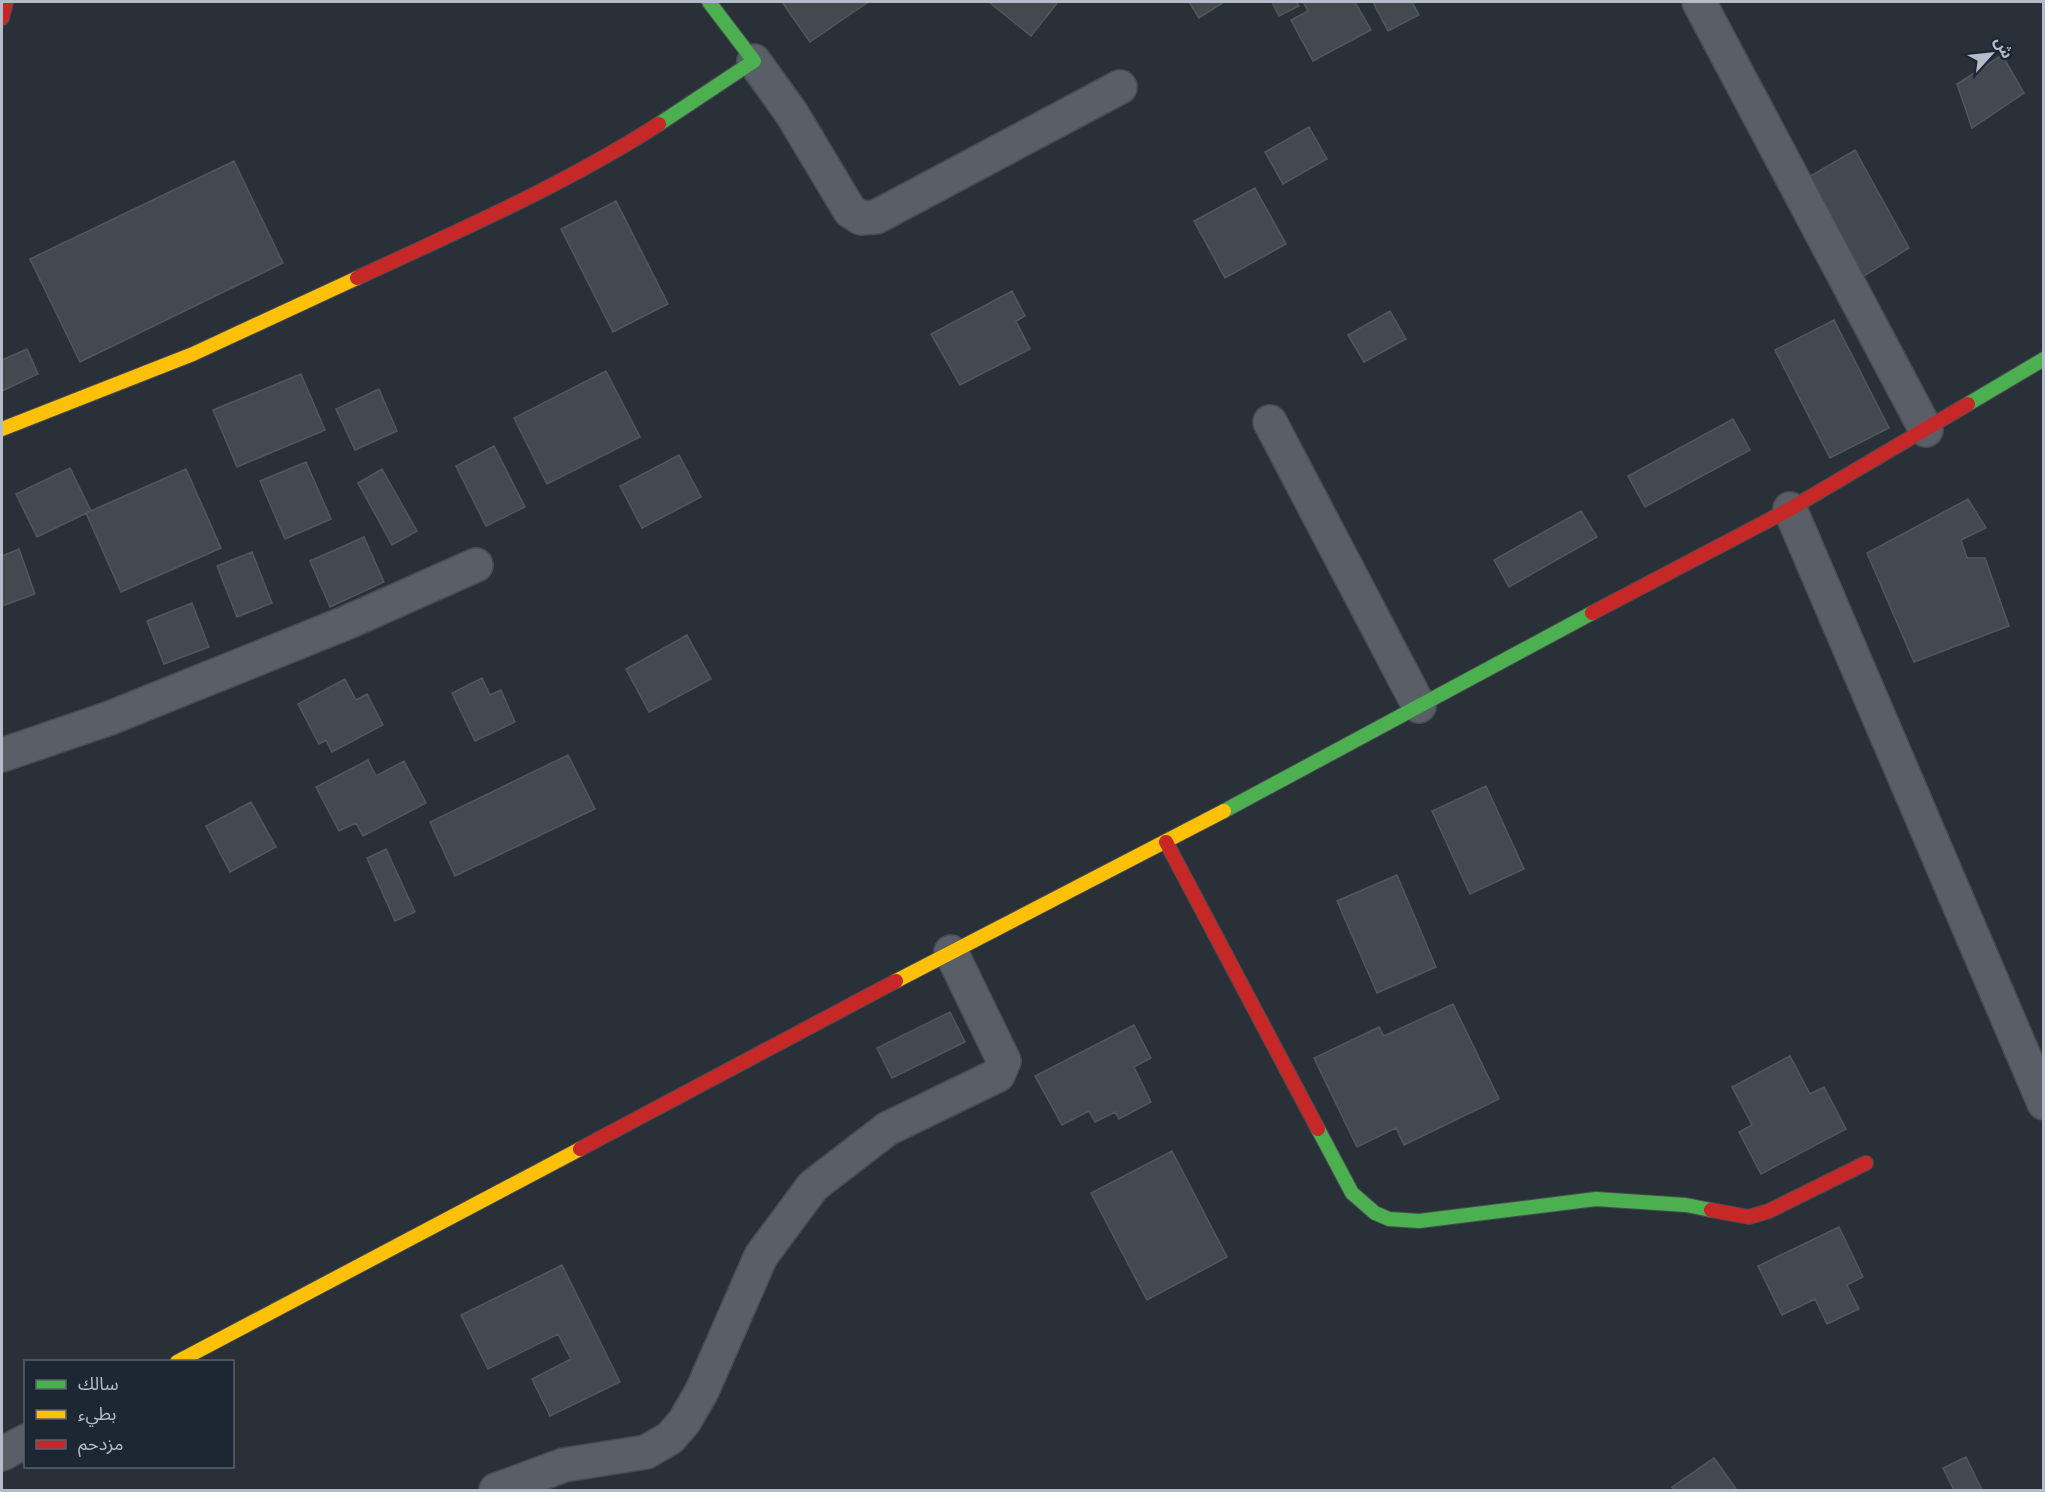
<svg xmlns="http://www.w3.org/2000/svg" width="2045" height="1492" font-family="Helvetica,'Noto Sans Arabic',sans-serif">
  <rect width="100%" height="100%" fill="#2a3038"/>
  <path fill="#444950" stroke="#52575f" stroke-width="1.5" d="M782,2H868L810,42Z
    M989,2H1058L1031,36Z
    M1189,2H1224L1199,18Z
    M1272,2H1297L1299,6L1279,16Z
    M1303,2H1355L1371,30L1313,61L1291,20L1308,11Z
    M1373,2H1412L1419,15L1388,31Z
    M2002,55L2024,93L1972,128L1957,84Z
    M1309,127L1327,159L1283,184L1265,152Z
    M1855,150L1909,248L1859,279L1807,178Z
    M234,161L283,263L80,362L30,259Z
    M1255,188L1286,244L1225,278L1194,221Z
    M616,201L668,304L613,332L561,229Z
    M1012,291L1025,316L1016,321L1030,349L960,385L931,334Z
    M1390,311L1406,339L1364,362L1348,335Z
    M1834,320L1889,428L1830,458L1775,350Z
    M27,349L38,374L2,391V360Z
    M606,371L640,437L547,484L514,418Z
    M301,374L325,430L237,467L213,410Z
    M379,389L397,431L355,450L336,409Z
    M1733,419L1750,450L1645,507L1628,476Z
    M494,446L525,507L486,526L456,466Z
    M679,455L701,497L642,528L620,486Z
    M306,462L331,519L285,539L260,481Z
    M70,468L91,511L37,537L16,494Z
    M186,469L221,548L121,592L86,513Z
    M382,469L417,531L392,545L358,483Z
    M1968,499L1986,528L1961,540L1967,558H1985L2009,626L1914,662L1867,553Z
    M1581,511L1597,537L1509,587L1494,560Z
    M364,537L384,582L330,607L310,561Z
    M19,549L35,594L2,606V556Z
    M252,552L272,603L237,617L217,566Z
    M192,603L209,647L164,664L147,621Z
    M687,635L711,679L649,712L626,669Z
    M482,678L490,695L501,690L515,722L475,741L452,693Z
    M345,679L356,700L367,694L383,725L332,752L326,740L319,744L298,704Z
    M568,755L595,809L455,876L430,822Z
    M368,760L376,776L404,761L426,803L363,836L356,823L339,831L316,787Z
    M1486,786L1524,869L1470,894L1432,811Z
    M251,802L276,847L230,872L206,826Z
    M386,849L415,912L395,921L367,858Z
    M1397,875L1436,967L1377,993L1337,901Z
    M1453,1004L1499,1099L1404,1145L1396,1128L1357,1147L1314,1058L1379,1027L1384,1036Z
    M950,1012L965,1042L892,1078L877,1048Z
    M1134,1025L1151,1058L1134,1067L1151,1102L1119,1119L1115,1112L1095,1122L1089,1111L1062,1125L1035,1076Z
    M1790,1056L1810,1094L1824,1087L1846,1129L1761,1174L1739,1132L1752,1125L1732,1087Z
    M1172,1151L1227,1257L1147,1300L1091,1193Z
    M1839,1227L1863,1277L1847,1285L1859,1309L1827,1324L1815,1299L1782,1315L1758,1266Z
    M562,1265L620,1382L550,1416L532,1379L571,1359L558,1334L488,1369L461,1315Z
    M1966,1457L1982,1490H1954L1943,1468Z
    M1714,1458L1737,1490H1675L1672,1487Z"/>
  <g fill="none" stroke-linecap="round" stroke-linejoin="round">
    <defs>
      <path id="street" d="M1699,2L1926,430
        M754,61L792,114L850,211L861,218L876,217L1120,87
        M1270,422L1419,706
        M1790,509L2044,1103
        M2,755L110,718L348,622L476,565
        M2,1454L26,1441
        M496,1490L564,1465L646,1452L670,1438L684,1422L702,1391L761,1256L813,1186L887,1129L998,1075L1004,1061L951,952"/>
      <path id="fast" d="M659,124L754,61L709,2
        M1968,404L2044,359
        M1224,811L1592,613
        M1318,1129L1352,1193L1375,1213L1389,1219L1419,1221L1596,1199L1686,1205L1711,1210"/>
      <path id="slow" d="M2,429L193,354L357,278
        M896,981L1224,811
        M177,1362L580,1149"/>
      <path id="jam" d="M2,18L6,2
        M357,278C460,230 564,185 659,124
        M1592,613L1790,509L1968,404
        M1166,842L1318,1129
        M580,1149L896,981
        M1711,1210L1749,1217L1769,1211L1866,1163"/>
    </defs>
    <use href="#street" stroke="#484c53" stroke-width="36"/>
    <use href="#fast" stroke="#484c53" stroke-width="16"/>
    <use href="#slow" stroke="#484c53" stroke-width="16"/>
    <use href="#jam" stroke="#484c53" stroke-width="16"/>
    <use href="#street" stroke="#5a5e66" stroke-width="33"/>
    <use href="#fast" stroke="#4caf50" stroke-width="14"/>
    <use href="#slow" stroke="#ffc107" stroke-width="14"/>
    <use href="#jam" stroke="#c62828" stroke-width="14"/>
  </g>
  <rect width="2045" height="1492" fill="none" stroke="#b4bcc9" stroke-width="6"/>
  <rect x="24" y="1360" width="210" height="108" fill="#1d2633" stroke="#59626f" stroke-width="1.5"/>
  <rect x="36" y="1380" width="30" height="9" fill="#4caf50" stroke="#59626f" stroke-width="1.5"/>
  <text x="78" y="1390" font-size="18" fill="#b4bcc9">سالك</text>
  <rect x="36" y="1410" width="30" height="9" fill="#ffc107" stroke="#59626f" stroke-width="1.5"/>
  <text x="78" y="1420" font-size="18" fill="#b4bcc9">بطيء</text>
  <rect x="36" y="1440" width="30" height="9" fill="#c62828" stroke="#59626f" stroke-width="1.5"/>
  <text x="78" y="1450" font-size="18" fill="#b4bcc9">مزدحم</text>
  <g transform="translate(1991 54) rotate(63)" stroke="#1d2633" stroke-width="4.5" paint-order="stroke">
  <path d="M0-4.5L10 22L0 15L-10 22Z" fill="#b4bcc9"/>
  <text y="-9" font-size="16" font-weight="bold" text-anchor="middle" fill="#b4bcc9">ش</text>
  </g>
</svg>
